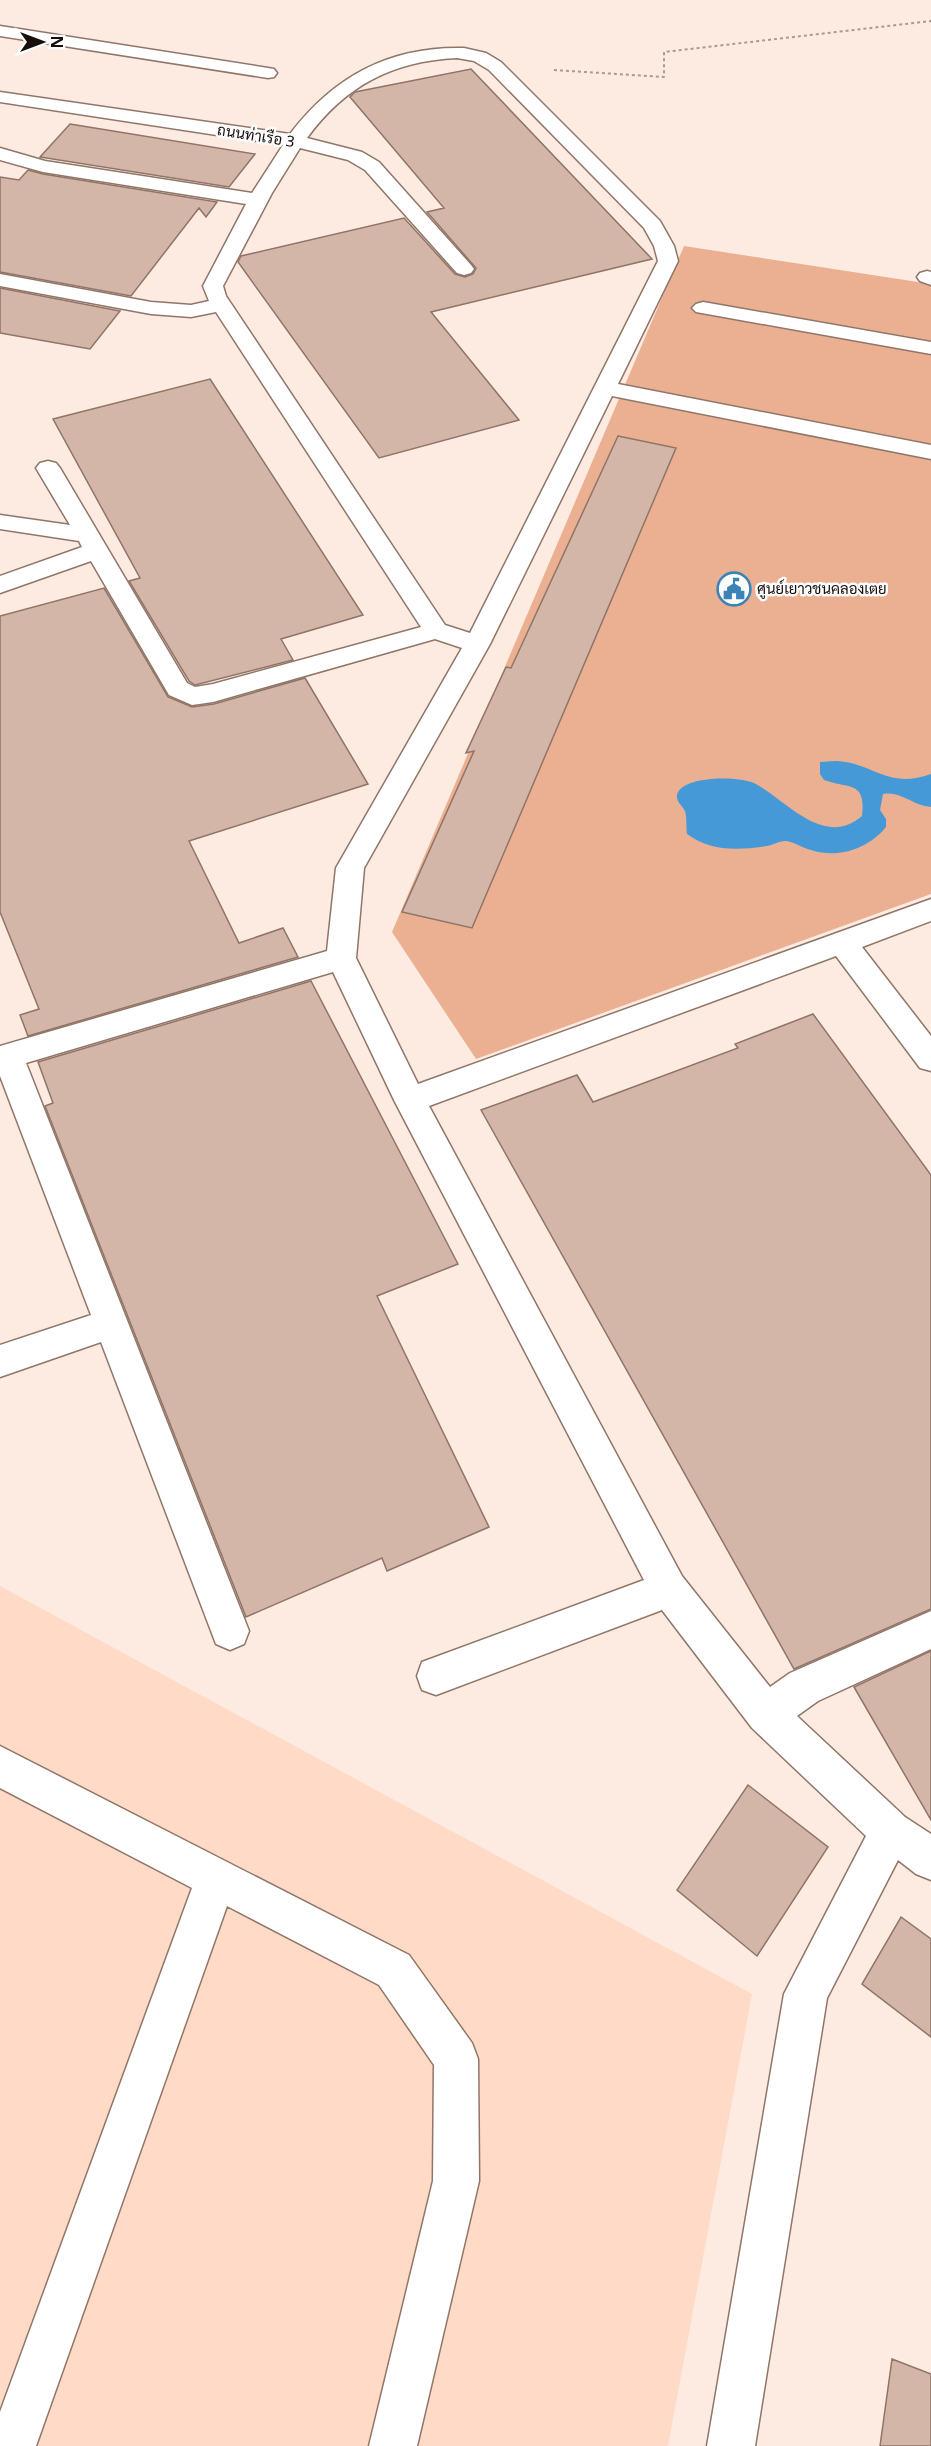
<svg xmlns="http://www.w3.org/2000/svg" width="931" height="2446" font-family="'Noto Sans',Sarabun,sans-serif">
  <rect width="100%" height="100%" fill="#fdebe2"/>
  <path fill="#ffdac6" d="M0,1586L752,1994L668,2446H0Z"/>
  <path fill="#ebb091" d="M684,246L931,284V894L476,1059L392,932Z"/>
  <path fill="#4599d7" d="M835,761C873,762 887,790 931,774V807C913,806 902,791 883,794L880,810L886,819V827C868,849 838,859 811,850C802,848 793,841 785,841C779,841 773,845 767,846C738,850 711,852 687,834C686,827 687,817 685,811C682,805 676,802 677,795C682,775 739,776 754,783C786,800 824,849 862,816C866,781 850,789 824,780L820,774V762Z"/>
  <path fill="#d3b6a7" stroke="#8f7467" stroke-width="1.5" d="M471,69L652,259L431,312L519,420L379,458L238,262L241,256L404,218L455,274L465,277L473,274L476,268L427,212L444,208L350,97L355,92Z
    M70,124L255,154L229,187L40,157Z
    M28,170L43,174L217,202L206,217L199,208L131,296L0,272V177L19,180Z
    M0,288L120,311L90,349L0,333Z
    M210,379L363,615L281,639L293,660L195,685L189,681L129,581L140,578L53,419Z
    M618,436L676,448L472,928L402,912L474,751L466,753L506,667L511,668Z
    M104,588L168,697L192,707L214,704L305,678L368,784L189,841L239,943L283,928L298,957L28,1036L20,1015L39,1009L0,912V616Z
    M311,981L458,1264L377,1296L489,1527L387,1571L382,1558L246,1617L45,1106L53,1103L38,1062Z
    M813,1014L931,1175V1609L794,1669L481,1110L577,1075L593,1102L738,1048L735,1044Z
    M931,1651V1820L854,1687Z
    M748,1785L828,1847L757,1956L677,1890Z
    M901,1917L931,1939V2037L862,1984Z
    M892,2359L931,2374V2446H880Z"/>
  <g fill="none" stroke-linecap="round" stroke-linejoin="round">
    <defs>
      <path id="minor" d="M0,26L268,68L274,69L277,73L274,77L268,78L0,36Z
        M464,48L486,53L501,62L660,221L674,246L678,261L618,384L931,445V459L612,396L490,644L364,868L356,958L418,1084L931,899V921L862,947L931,1036V1071L920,1068L836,956L429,1106L682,1576L770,1687L790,1673L931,1611V1649L818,1701L797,1716L905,1817L931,1834V1880L916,1874L898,1860L827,1998L755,2446H707L784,1994L866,1836L752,1728L662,1610L436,1695L422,1690L417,1676L422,1662L644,1580L394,1100L333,972L26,1063L249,1631L244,1644L230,1650L216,1644L101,1342L0,1377V1345L91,1315L0,1076V1046L327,951L336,868L462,648L435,639L213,702L192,705L169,695L91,561L0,593V576L82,547L79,541L0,529V515L70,525L36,468L40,463L48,461L56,463L60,468L187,683L195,687L213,684L421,627L216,312L191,317L151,314L0,286V274L151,302L191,305L209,301L203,286L246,204L43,172L0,160V148L45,161L252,193L283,145L0,102V92L290,134C334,76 390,46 464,48ZM457,58L474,61L489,70L644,228L654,246L658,261L470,633L445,625L226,296L223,286L272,193L300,148L348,160L365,170L457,273L464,275L471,273L474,269L471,265L379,162L362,152L307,138C345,86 392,61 457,58Z
        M927,271L931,272V285L920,281L917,277L920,273Z
        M703,302L931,342V354L696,312L692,308L696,304Z
        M0,1746L409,1955L472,2043L478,2059L479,2181L417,2446H369L433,2181L434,2065L379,1985L227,1906L36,2446H0V2412L192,1888L0,1788Z"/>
    </defs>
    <use href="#minor" stroke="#907668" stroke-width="3"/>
    <path stroke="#a89a92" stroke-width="2" stroke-dasharray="3 3" stroke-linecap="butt" d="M554,70L664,77V52L931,21"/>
    <use href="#minor" fill="#fff" fill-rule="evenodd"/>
  </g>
  <defs>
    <symbol id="civic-ring" viewBox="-11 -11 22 22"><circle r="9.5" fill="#fcfcfc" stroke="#3b83b7" stroke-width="1.5"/><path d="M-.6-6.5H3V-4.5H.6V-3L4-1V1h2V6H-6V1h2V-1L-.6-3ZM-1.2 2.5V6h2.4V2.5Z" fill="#3b83b7"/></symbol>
  </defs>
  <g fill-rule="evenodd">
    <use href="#civic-ring" x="715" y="570" width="38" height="38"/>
  </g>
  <g text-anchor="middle" stroke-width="5" stroke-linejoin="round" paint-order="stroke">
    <g font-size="15" fill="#170e09" stroke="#fcfcfc">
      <text transform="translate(256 136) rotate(9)" y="5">ถนนท่าเรือ 3</text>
    </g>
    <g font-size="15" fill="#170e09" stroke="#fcfcfc" text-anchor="start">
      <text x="757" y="594">ศูนย์เยาวชนคลองเตย</text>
    </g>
  </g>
  <g transform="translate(42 42) rotate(90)" stroke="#fcfcfc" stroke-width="4.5" paint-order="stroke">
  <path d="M0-4.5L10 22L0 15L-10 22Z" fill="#170e09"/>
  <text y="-9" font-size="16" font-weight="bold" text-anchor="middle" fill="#170e09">N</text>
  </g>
</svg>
